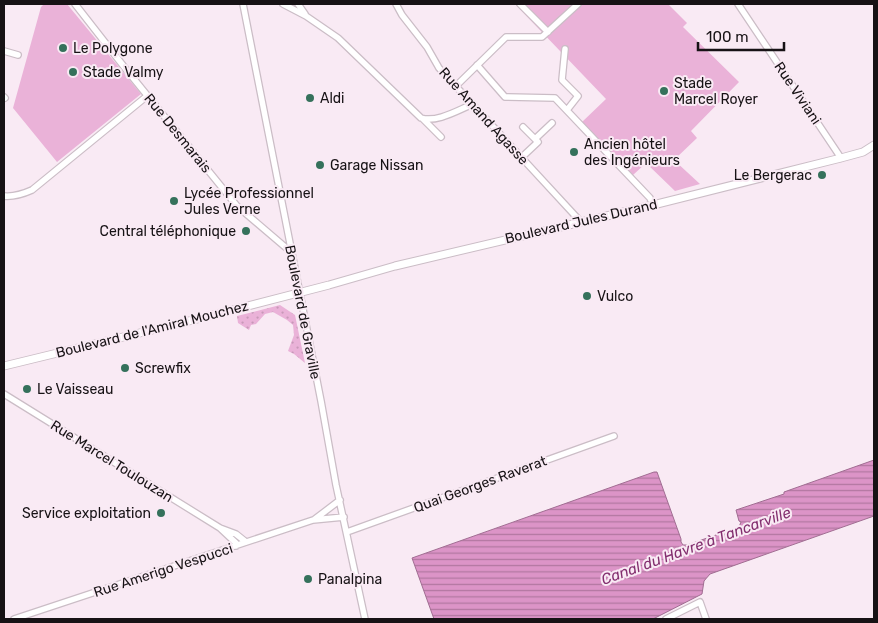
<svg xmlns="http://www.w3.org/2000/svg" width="878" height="623" font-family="Rubik,sans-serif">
  <defs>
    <pattern id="grass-dots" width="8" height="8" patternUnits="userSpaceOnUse" patternTransform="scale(1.25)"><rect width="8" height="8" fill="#eab2d8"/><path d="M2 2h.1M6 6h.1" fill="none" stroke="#c898b8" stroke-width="1.8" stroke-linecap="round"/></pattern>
    <pattern id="water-rules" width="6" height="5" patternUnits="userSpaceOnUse" patternTransform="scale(1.25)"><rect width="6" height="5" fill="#dc94c7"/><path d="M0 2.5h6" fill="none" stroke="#b177a0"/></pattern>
  </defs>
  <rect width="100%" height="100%" fill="#f9eaf4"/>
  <path fill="url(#grass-dots)" d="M280,305L295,315L305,363L294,354L288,351L294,335L293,325L287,320L273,312L265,314L256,324L251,325L249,330L238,323L237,316Z"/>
  <path fill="#eab2d8" d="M44,4H67L141,94L57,162L13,108L41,7Z
    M515,4H668L687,23L683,27L739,82L691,131L697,138L674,160L700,184L675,191L646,163L633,175L582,122L606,99Z"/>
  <path fill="url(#water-rules)" stroke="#a16d92" d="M874,460V516L710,574L704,581L702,594L653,619H434L412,558L654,472H657L681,539V542L683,545H687L739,527L741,522L739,521L736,510L784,494V492Z"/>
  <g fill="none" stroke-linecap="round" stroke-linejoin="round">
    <defs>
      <path id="minor" d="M75,4L125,68L237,206L291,252
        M243,4L321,401L336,485L365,619
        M283,4L306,16L338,38L421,118C437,123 458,110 473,104
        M298,4L305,14
        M396,4L402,15L427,47L439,68L581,222
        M520,4L548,32
        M738,4L841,158
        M565,49L562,80L578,96L567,110
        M4,51L18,55
        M477,65L505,97L555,98L650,198L653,205
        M456,86L506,37H542L578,4
        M4,97L5,98
        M423,119L441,137
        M535,139L552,123
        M522,157L538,142L523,127
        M4,196C14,197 23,194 32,190L147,96
        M4,394L220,528L236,534L246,542
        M315,519L340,500
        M220,528L236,543V546
        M347,532L614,436
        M14,619L313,520L344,517
        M666,619L700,602L706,619"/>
      <path id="major" d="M4,366L197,319L329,285L395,266L653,205L841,158L863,152L874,145"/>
    </defs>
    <use href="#minor" stroke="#cbbdc6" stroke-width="8"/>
    <use href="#major" stroke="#cbbdc6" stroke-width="9"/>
    <use href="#minor" stroke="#fff" stroke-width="5.5"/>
    <use href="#major" stroke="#fff" stroke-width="7"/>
  </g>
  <g fill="#35715b" stroke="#f9eaf4" stroke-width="2">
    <circle cx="63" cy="48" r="5"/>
    <circle cx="73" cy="72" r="5"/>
    <circle cx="664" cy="91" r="5"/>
    <circle cx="310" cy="98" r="5"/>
    <circle cx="574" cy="152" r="5"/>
    <circle cx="320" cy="165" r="5"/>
    <circle cx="822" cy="175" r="5"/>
    <circle cx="174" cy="201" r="5"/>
    <circle cx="246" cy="231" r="5"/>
    <circle cx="587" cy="296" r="5"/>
    <circle cx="125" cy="368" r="5"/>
    <circle cx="27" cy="389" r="5"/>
    <circle cx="161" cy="513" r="5"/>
    <circle cx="308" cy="579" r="5"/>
  </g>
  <g text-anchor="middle" stroke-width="4" stroke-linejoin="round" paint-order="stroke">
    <g font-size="14" fill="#171215" stroke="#f9eaf4" text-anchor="start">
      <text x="73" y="53">Le Polygone</text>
      <text x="83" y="77">Stade Valmy</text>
      <text x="674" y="88">Stade<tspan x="674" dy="16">Marcel Royer</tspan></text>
      <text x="320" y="103">Aldi</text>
      <text x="584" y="149">Ancien hôtel<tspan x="584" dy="16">des Ingénieurs</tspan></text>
      <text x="330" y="170">Garage Nissan</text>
      <text x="812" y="180" text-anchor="end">Le Bergerac</text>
      <text x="184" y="198">Lycée Professionnel<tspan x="184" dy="16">Jules Verne</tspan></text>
      <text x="236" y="236" text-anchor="end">Central téléphonique</text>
      <text x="597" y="301">Vulco</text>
      <text x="135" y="373">Screwfix</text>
      <text x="37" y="394">Le Vaisseau</text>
      <text x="151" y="518" text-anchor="end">Service exploitation</text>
      <text x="318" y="584">Panalpina</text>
    </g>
    <g font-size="14" fill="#171215" stroke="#f9eaf4">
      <text transform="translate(798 93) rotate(56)" y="5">Rue Viviani</text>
      <text transform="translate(484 116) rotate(48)" y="5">Rue Amand Agasse</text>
      <text transform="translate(178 133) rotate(51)" y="5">Rue Desmarais</text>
      <text transform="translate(581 221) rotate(-13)" y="5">Boulevard Jules Durand</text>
      <text transform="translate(303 312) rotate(79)" y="5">Boulevard de Graville</text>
      <text transform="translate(152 329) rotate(-14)" y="5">Boulevard de l'Amiral Mouchez</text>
      <text transform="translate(112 461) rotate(32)" y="5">Rue Marcel Toulouzan</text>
      <text transform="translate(480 484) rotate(-20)" y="5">Quai Georges Raverat</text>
      <text transform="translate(163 570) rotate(-18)" y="5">Rue Amerigo Vespucci</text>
    </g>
    <g font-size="15" font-style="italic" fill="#832f6f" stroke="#f9eaf4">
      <text transform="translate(696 546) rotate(-20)" y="5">Canal du Havre à Tancarville</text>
    </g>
  </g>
  <rect width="878" height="623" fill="none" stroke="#171215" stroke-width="10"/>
  <path d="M698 42v8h86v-8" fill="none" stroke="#171215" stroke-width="2.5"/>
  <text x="706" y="42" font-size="15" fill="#171215" stroke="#f9eaf4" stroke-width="4" paint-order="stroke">100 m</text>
</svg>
